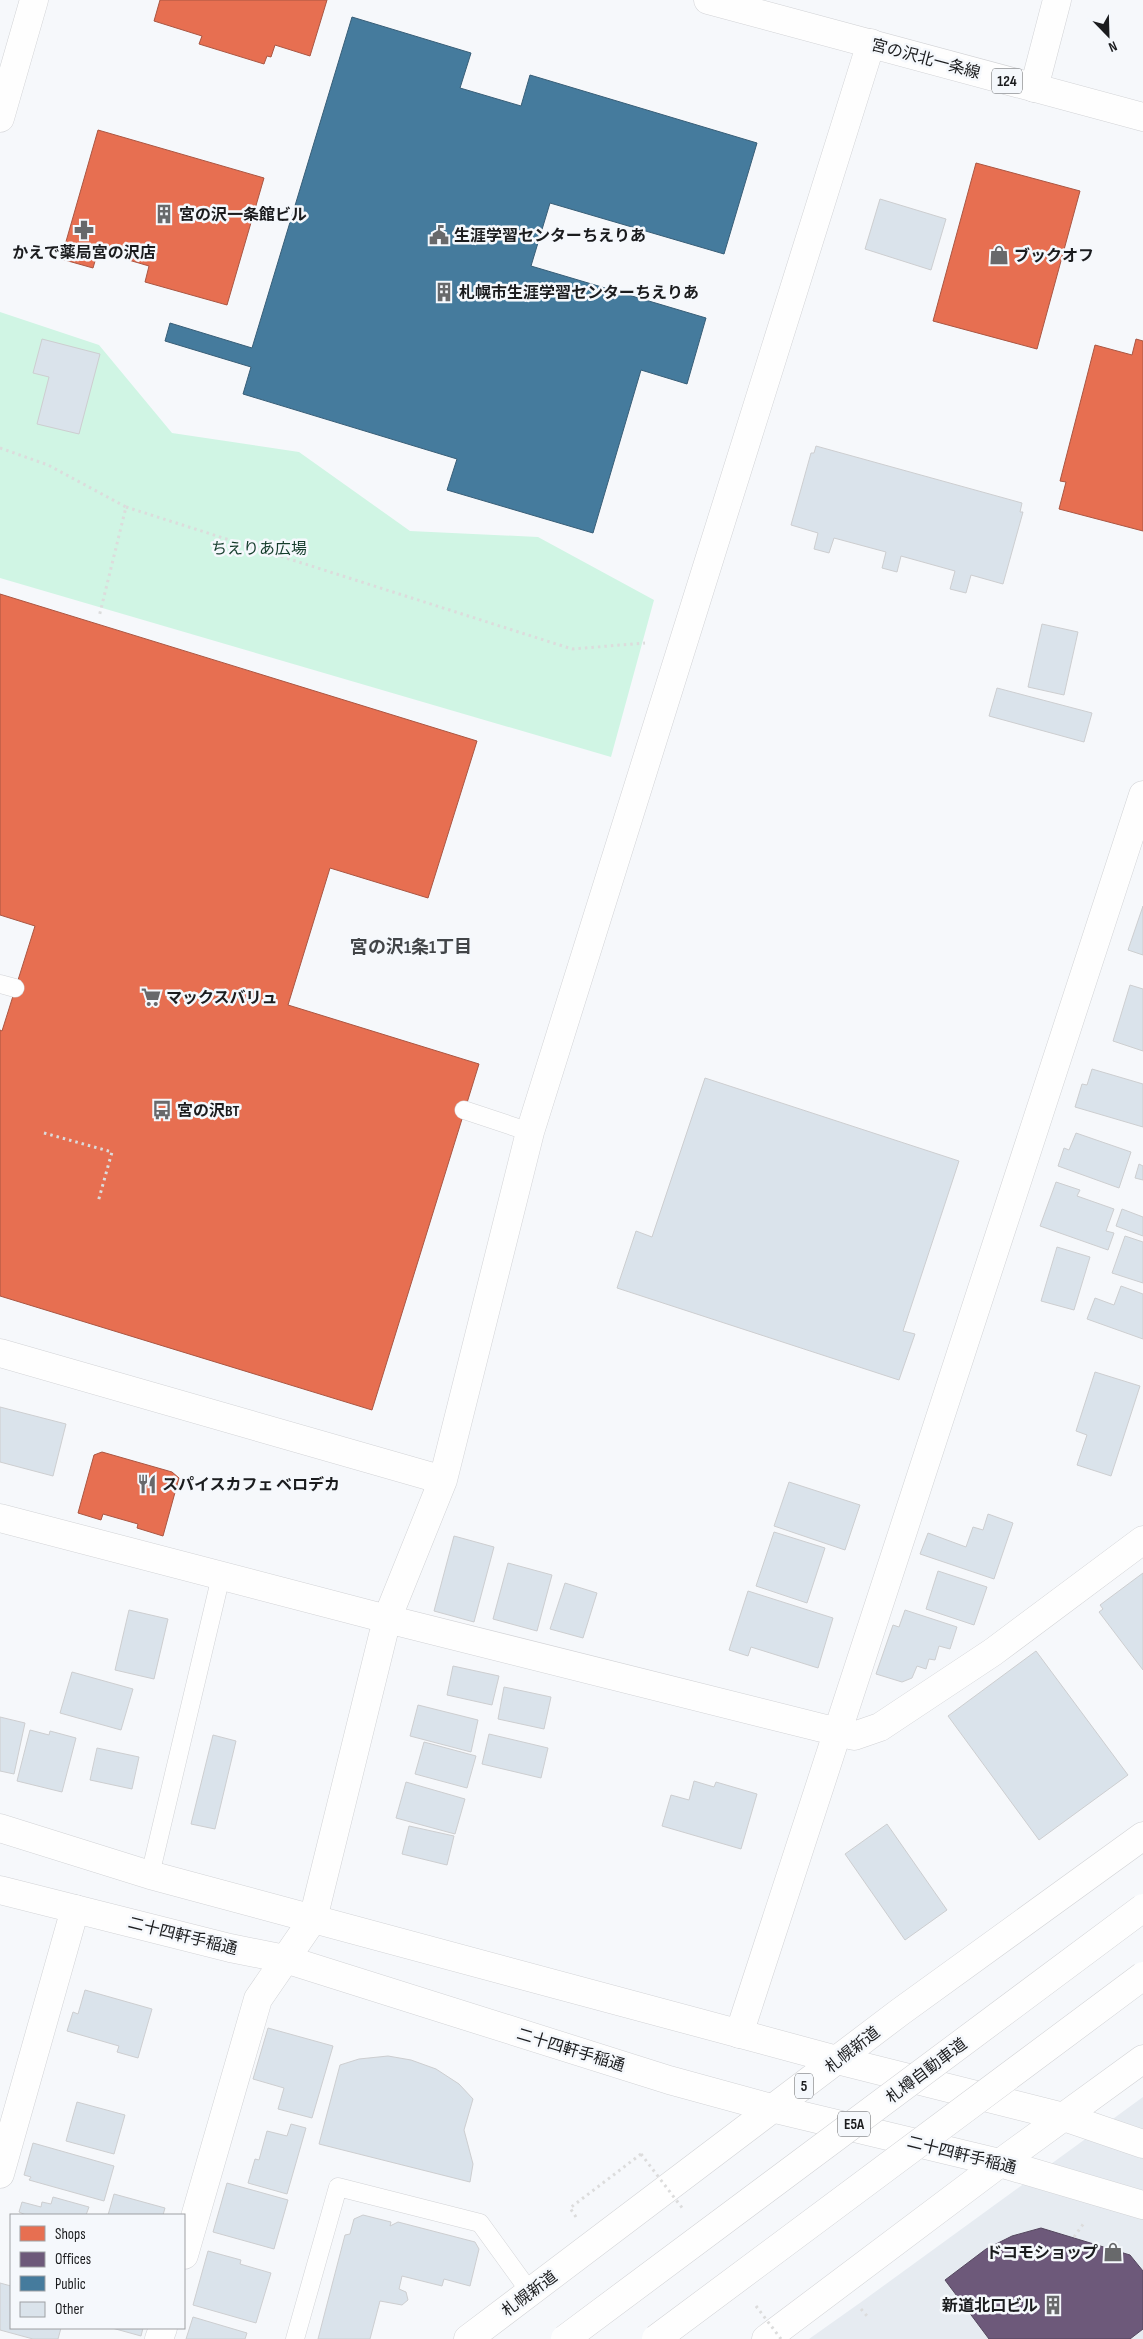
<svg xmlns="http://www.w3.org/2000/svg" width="1143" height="2339" font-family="'Sofia Sans Condensed','Noto Sans JP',sans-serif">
  <rect width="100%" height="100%" fill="#f6f8fb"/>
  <path fill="#e6ebf1" d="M1143,2097V2339H809L864,2300Z"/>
  <path fill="#d0f5e4" d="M0,312L99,345L172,433L299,452L410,531L538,537L654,600L611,757L0,578Z"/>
  <path fill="#e76f51" stroke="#aa5642" d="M160,0H327L310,56L275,45L271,57L267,56L264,64L199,44L202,36L154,21Z
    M98,130L264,178L227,305L145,282L149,266L98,251L93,268L61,259Z
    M976,163L1080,191L1037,349L933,321Z
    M1136,339L1143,341V531L1059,509L1066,482L1060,481L1095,345L1132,355Z
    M0,594L477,741L428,898L330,868L288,1005L479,1064L372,1410L0,1296V1030L2,1031L35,926L0,915Z
    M102,1452L172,1472L179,1478L163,1536L137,1528L138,1524L103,1514L101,1520L78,1513L94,1455Z"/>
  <path fill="#6d597a" stroke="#54475e" d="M1041,2228L1130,2255L1143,2271V2329L1130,2339H989L945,2280L986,2249L1012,2236Z"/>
  <path fill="#457b9d" stroke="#385e77" d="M352,17L471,53L460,88L521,106L530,75L757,143L724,254L550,203L531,266L706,318L687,384L641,370L593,533L447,490L457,459L243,394L251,367L165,341L170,323L252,348Z"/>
  <path fill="#dae3eb" stroke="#cdced0" d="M880,199L946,219L931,270L865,249Z
    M42,339L100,354L79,434L37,424L49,377L33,373Z
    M816,446L1022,503L1020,512H1023L1003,584L971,575L966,593L950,589L955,571L901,556L897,572L882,568L886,552L834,538L829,553L814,549L818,533L791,525L811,453H814Z
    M1042,624L1078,632L1064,695L1028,687Z
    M997,688L1092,713L1084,742L989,716Z
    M1143,906V955L1128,950Z
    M1130,985L1143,989V1051L1113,1041Z
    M1092,1069L1143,1084V1127L1075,1107L1082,1084L1087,1085Z
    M705,1078L959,1161L903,1331L915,1334L899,1380L617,1288L636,1231L652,1237Z
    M1076,1133L1131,1152L1119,1188L1058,1166L1064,1148L1069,1150Z
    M1139,1164L1143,1166V1180L1135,1178Z
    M1056,1182L1080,1190L1077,1196L1114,1209L1106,1231L1114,1233L1108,1250L1040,1226Z
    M1122,1209L1143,1217V1236L1116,1226Z
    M1125,1236L1143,1242V1283L1112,1273Z
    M1057,1247L1090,1257L1074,1310L1041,1301Z
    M1121,1286L1143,1294V1339L1087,1319L1095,1298L1114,1305Z
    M1095,1372L1140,1386L1111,1476L1077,1465L1087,1435L1076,1431Z
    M0,1407L66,1424L53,1476L0,1462Z
    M789,1482L860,1505L845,1550L774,1526Z
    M988,1514L1013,1523L994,1579L920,1554L928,1533L966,1547L973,1527L983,1530Z
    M774,1532L825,1548L807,1603L756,1586Z
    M454,1536L494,1547L474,1622L434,1611Z
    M508,1563L552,1575L537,1631L493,1619Z
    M938,1571L987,1587L974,1625L926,1609Z
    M1143,1573V1670L1099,1612L1103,1609L1100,1605Z
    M565,1583L597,1593L583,1638L550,1629Z
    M748,1591L833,1618L818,1668L751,1647L748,1656L729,1650Z
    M129,1610L168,1619L154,1679L115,1670Z
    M905,1610L957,1627L950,1649L939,1646L935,1660L929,1659L926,1669L917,1666L912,1678L902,1682L876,1674L893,1625L899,1627Z
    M1036,1651L1128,1775L1039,1840L948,1716Z
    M453,1666L499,1676L492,1705L447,1695Z
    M72,1672L133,1689L121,1730L60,1713Z
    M504,1687L551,1697L544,1729L498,1719Z
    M418,1705L478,1720L471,1752L410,1736Z
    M0,1717L25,1723L14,1774L0,1771Z
    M30,1730L49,1735L50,1731L76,1738L62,1792L17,1781Z
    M489,1734L548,1748L541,1778L482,1764Z
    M213,1735L236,1741L215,1829L191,1824Z
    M424,1742L476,1756L467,1788L415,1774Z
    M97,1748L139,1757L132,1789L90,1780Z
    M694,1781L714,1787L716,1782L757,1794L741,1849L662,1826L671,1795L689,1800Z
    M406,1782L465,1799L455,1834L396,1818Z
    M887,1824L947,1910L905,1940L845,1854Z
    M409,1826L454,1836L447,1865L402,1854Z
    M85,1990L152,2009L138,2058L117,2052L119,2046L67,2031L73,2012L78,2014Z
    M268,2028L333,2046L312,2118L278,2109L284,2088L253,2079Z
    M388,2056L411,2060L436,2069L459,2084L473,2099L464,2130L473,2164L470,2182L319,2144L340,2065L359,2059Z
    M77,2102L125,2115L114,2154L66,2141Z
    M291,2124L306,2128L287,2194L248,2183L255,2159L259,2160L267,2131L287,2136Z
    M33,2143L114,2166L104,2201L29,2180L31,2177L24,2175Z
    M227,2183L288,2200L274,2249L213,2232Z
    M114,2194L165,2208L163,2215H108Z
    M53,2197L89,2207L86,2215H26L19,2212L22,2202L41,2207L42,2202L51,2204Z
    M363,2215L391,2222L390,2226L398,2222L475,2242L479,2249L470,2286L444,2279L442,2286L402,2276L399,2289L406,2292L408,2300L402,2305L380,2301L370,2339H318L345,2235L350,2234L354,2219Z
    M208,2251L241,2260L240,2264L271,2273L256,2323L193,2305Z
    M0,2283L11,2286V2328H61L58,2339H33L0,2330Z
    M193,2317L247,2333L245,2339H186Z
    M112,2328H143L141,2336Z"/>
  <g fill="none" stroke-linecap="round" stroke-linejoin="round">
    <defs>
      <path id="service" d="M0,984L15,988
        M464,1110L530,1132
        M150,1875L221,1576
        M295,2339L338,2187L480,2223L530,2292"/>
      <path id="minor" d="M1034,88L1057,0
        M0,1353L443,1480
        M0,1518L387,1619L854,1736L880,1727L993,1652L1143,1540
        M739,2034L1143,795
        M0,2174L75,1909
        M184,2255L258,1999L313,1919L387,1619L443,1480L530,1132L871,43
        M159,2339L163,2328"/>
      <path id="tertiary" d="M0,118L34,0
        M0,1828L150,1875L837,2060L1064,2117L1143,2144
        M0,1890L230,1948L285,1959L669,2080L775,2109L1000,2163L1143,2205"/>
      <path id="primary" d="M708,0L1143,117"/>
      <path id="trunk" d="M468,2339L900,2012L1143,1836
        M766,2339L1000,2163L1143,2059"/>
    </defs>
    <use href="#service" stroke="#d2d3d6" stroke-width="19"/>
    <use href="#minor" stroke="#d2d3d6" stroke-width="29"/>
    <use href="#tertiary" stroke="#d2d3d6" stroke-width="29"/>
    <use href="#primary" stroke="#d2d3d6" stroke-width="29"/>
    <use href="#trunk" stroke="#d2d3d6" stroke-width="29"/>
    <path stroke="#dcdcdc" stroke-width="3" stroke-dasharray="2.5 4" stroke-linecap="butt" d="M0,448L48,465L126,507L99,617
      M126,507L572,649L645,643
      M44,1133L112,1152L98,1202
      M576,2217L570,2208L641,2154
      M1074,2237L1084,2223
      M861,2309L867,2316"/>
    <use href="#service" stroke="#fefefe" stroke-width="18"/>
    <use href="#minor" stroke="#fefefe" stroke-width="28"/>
    <use href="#tertiary" stroke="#fefefe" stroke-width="28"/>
    <use href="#primary" stroke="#fefefe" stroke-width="28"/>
    <use href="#trunk" stroke="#fefefe" stroke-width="28"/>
    <defs>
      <path id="motorway-bridge" d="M565,2339L1143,1908
        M656,2339L1143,1976"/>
    </defs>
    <use href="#motorway-bridge" stroke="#d2d3d6" stroke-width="29" stroke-linecap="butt"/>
    <path stroke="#dcdcdc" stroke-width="3" stroke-dasharray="2.5 4" stroke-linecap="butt" d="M641,2154L683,2209
      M756,2306L781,2339"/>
    <use href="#motorway-bridge" stroke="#fefefe" stroke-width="28"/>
  </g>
  <defs>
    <symbol id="building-bare" viewBox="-9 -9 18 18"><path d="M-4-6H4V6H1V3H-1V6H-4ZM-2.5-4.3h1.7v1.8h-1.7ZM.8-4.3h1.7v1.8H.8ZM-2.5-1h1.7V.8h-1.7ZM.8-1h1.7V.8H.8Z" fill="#68696b" stroke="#f5f8fc" stroke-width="2.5" paint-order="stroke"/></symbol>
    <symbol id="pharmacy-bare" viewBox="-9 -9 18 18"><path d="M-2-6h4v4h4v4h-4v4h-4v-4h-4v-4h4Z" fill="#68696b" stroke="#f5f8fc" stroke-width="2.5" paint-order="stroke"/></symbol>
    <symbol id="civic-bare" viewBox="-9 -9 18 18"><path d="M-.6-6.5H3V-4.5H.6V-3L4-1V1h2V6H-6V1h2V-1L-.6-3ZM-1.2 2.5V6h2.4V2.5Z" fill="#68696b" stroke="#f5f8fc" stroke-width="2.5" paint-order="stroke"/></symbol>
    <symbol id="shop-bare" viewBox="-9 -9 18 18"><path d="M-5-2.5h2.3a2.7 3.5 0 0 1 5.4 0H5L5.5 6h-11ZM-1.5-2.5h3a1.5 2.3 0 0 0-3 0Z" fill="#68696b" stroke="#f5f8fc" stroke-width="2.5" paint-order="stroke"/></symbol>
    <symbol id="supermarket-bare" viewBox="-9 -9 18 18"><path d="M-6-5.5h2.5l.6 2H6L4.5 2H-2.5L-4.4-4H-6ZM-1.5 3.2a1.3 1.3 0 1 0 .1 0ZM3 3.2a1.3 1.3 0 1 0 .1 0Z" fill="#68696b" stroke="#f5f8fc" stroke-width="2.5" paint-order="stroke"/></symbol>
    <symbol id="bus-bare" viewBox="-9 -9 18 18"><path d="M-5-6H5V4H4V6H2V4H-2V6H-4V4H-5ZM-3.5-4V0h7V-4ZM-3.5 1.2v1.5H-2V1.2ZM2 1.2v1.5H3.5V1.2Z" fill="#68696b" stroke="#f5f8fc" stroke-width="2.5" paint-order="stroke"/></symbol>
    <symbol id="restaurant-bare" viewBox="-9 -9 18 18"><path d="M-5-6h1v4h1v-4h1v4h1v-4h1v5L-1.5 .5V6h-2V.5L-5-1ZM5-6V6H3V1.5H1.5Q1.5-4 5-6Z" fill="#68696b" stroke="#f5f8fc" stroke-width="2.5" paint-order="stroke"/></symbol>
  </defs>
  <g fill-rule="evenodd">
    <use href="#building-bare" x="150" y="200" width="28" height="28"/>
    <use href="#pharmacy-bare" x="70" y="216" width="28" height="28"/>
    <use href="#civic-bare" x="425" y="221" width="28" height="28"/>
    <use href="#shop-bare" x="985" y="241" width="28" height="28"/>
    <use href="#building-bare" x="430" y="278" width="28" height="28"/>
    <use href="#supermarket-bare" x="137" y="983" width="28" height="28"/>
    <use href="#bus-bare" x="148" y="1096" width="28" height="28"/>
    <use href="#restaurant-bare" x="133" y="1470" width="28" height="28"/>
    <use href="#shop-bare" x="1099" y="2238" width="28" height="28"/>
    <use href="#building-bare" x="1039" y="2291" width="28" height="28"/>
  </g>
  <g text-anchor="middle" stroke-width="5" stroke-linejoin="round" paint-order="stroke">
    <g fill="#f5f8fc" stroke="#5c5e61" stroke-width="1">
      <rect x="992" y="68.5" width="30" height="25" rx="4"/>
      <rect x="795" y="2073.5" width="18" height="25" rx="4"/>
      <rect x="838" y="2111.5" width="32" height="25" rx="4"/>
    </g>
    <g font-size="15" font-weight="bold" fill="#1b1c1e">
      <text x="1007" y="86">124</text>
      <text x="804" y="2091">5</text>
      <text x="854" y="2129">E5A</text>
    </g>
    <g font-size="16" fill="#1b1c1e" stroke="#f5f8fc">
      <text transform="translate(926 58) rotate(15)" y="6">宮の沢北一条線</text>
      <text transform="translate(183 1935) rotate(14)" y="6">二十四軒手稲通</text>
      <text transform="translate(571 2049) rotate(17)" y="6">二十四軒手稲通</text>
      <text transform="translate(852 2049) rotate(-38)" y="6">札幌新道</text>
      <text transform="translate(926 2070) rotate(-37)" y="6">札樽自動車道</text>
      <text transform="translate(962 2154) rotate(14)" y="6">二十四軒手稲通</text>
      <text transform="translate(529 2293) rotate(-37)" y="6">札幌新道</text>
    </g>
    <g font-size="16" font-weight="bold" fill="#1b1c1e" stroke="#f5f8fc" text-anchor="start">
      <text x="179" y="220">宮の沢一条館ビル</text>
      <text x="454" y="241">生涯学習センターちえりあ</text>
      <text x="84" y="258" text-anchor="middle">かえで薬局宮の沢店</text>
      <text x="1014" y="261">ブックオフ</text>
      <text x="459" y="298">札幌市生涯学習センターちえりあ</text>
      <text x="166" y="1003">マックスバリュ</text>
      <text x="177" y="1116">宮の沢BT</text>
      <text x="162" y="1490">スパイスカフェ ベロデカ</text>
      <text x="1098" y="2258" text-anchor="end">ドコモショップ</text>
      <text x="1038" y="2311" text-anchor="end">新道北口ビル</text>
    </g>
    <g font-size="16" fill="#143c2b" stroke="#f5f8fc">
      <text x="259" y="554">ちえりあ広場</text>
    </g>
    <g font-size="18" font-weight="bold" fill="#424548" stroke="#f5f8fc">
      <text x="411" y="953">宮の沢1条1丁目</text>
    </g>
  </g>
  <rect x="10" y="2214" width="175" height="115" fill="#f5f8fc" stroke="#9ea0a3"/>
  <rect x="20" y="2226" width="25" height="15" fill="#e76f51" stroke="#9ea0a3"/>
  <text x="55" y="2239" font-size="15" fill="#1b1c1e">Shops</text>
  <rect x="20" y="2252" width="25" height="15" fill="#6d597a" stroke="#9ea0a3"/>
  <text x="55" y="2264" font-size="15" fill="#1b1c1e">Offices</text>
  <rect x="20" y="2276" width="25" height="15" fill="#457b9d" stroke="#9ea0a3"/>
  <text x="55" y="2289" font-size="15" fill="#1b1c1e">Public</text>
  <rect x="20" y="2302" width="25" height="15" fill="#dae3eb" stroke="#9ea0a3"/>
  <text x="55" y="2314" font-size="15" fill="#1b1c1e">Other</text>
  <g transform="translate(1108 35) rotate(157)" stroke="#f5f8fc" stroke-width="4" paint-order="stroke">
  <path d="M0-4L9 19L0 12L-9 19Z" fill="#1b1c1e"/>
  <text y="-8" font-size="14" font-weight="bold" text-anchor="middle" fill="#1b1c1e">N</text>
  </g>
</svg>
